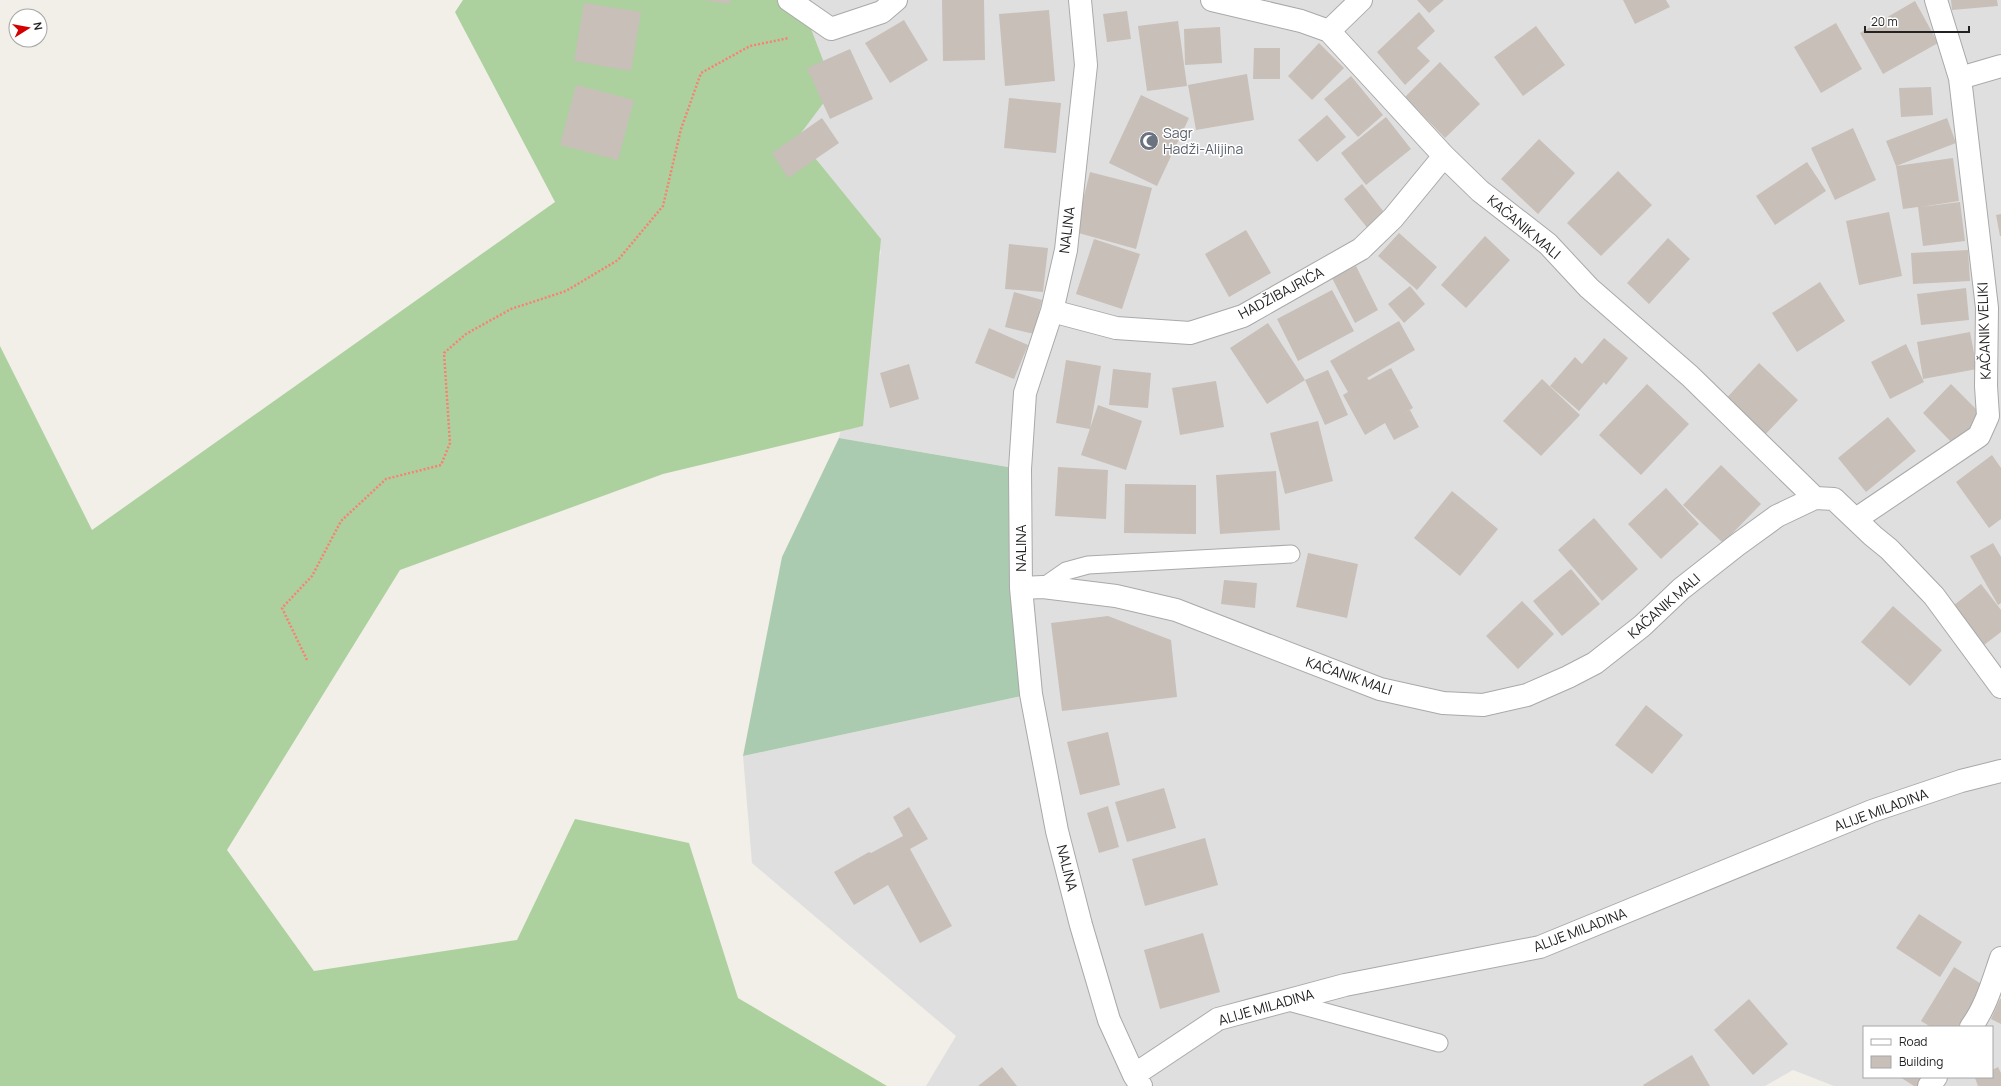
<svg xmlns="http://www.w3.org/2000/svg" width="2001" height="1086" font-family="Manrope,sans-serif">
  <rect width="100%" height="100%" fill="#f2efe9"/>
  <path fill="#e0dfdf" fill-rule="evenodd" d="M465,0H2001V1086H1834L1793,1070L1765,1086H926L956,1036L752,863L743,756L1031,694L1020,469L839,438L881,251L763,190L543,177L456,14ZM1864,1027H1992V1077H1864Z"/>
  <path fill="#add19e" d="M463,0H800L834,89L798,137L881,239L863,426L663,474L400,570L227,850L314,971L517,940L575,819L689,843L738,998L887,1086H0V346L92,530L555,202L455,12Z"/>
  <path fill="#aacbaf" d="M839,438L1020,469L1031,694L743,756L782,557Z"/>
  <path fill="#c7bfb8" d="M703,0H730V4Z
    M942,0H984L985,60L943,61Z
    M1417,0H1444L1429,13Z
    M1623,0H1666L1670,7L1635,24Z
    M1951,0H1997L1998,6L1952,10Z
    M1915,1L1938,43L1883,74L1860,33Z
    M584,3L641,12L631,71L574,61Z
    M1049,10L1055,81L1005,86L999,14Z
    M1127,11L1131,39L1107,42L1103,14Z
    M1419,12L1435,31L1417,48L1430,61L1405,85L1377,52Z
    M904,20L928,60L890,83L865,43Z
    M1178,21L1187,86L1147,91L1138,26Z
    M1836,23L1862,69L1821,93L1794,47Z
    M1536,26L1565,65L1523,96L1494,57Z
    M1220,27L1222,63L1185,65L1184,29Z
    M1319,43L1344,68L1312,100L1288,76Z
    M1254,48H1280V79H1253Z
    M850,49L873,99L830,119L807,68Z
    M1440,62L1480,104L1445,138L1405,97Z
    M1247,74L1254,120L1196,130L1188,85Z
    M1351,76L1383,115L1358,137L1324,99Z
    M576,85L634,100L618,160L560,145Z
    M1931,87L1933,115L1901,117L1899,88Z
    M1141,95L1189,118L1157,186L1109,163Z
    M1009,98L1061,103L1056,153L1004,148Z
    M1327,115L1346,137L1317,162L1298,140Z
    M1386,117L1411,149L1366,185L1341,153Z
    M822,118L839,143L788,178L772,153Z
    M1947,118L1956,143L1896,166L1886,141Z
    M1853,128L1876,180L1835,200L1811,148Z
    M1539,139L1575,173L1538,214L1501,179Z
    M1953,158L1959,201L1920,207L1960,202L1965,241L1923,246L1918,207L1903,209L1896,166Z
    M1807,162L1826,191L1775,225L1756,196Z
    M1618,171L1652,205L1601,256L1567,223Z
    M1090,172L1152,188L1136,249L1075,232Z
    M1362,184L1387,216L1369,230L1344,199Z
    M1889,212L1902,276L1859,285L1846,221Z
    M2001,214V236H2000L1996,215Z
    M1246,230L1271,273L1229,297L1205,254Z
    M1399,233L1437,267L1417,290L1378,256Z
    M1485,236L1510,260L1466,308L1441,285Z
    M1668,238L1690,259L1649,304L1627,283Z
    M1094,239L1140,254L1122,309L1076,294Z
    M1009,244L1048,248L1043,292L1005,289Z
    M1968,250L1970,281L1913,284L1911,253Z
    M1356,266L1378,310L1355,323L1332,278Z
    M1820,282L1845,321L1797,352L1772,313Z
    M1410,286L1425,304L1404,323L1388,304Z
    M1966,288L1969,320L1921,325L1917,294Z
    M1332,290L1354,331L1298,361L1277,319Z
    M1014,292L1042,300L1034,334L1005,327Z
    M1399,321L1415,350L1367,378L1369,380L1391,368L1413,408L1401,415L1410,410L1419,427L1394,440L1385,423L1365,435L1343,395L1348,392L1330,361Z
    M1268,323L1305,380L1267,404L1230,348Z
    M989,328L1028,345L1014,379L975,363Z
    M1970,332L1977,369L1923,379L1917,342Z
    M1604,338L1628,358L1606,385L1604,382L1579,411L1550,386L1575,357L1582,364Z
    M1906,344L1924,382L1890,399L1871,362Z
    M1066,360L1101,366L1090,429L1056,423Z
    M1759,363L1798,400L1760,440L1722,403Z
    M909,364L919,399L890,408L880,373Z
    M1113,369L1151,373L1148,408L1109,405Z
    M1328,370L1348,415L1325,425L1305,380Z
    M1542,379L1580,415L1541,456L1503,421Z
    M1216,381L1224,427L1180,435L1172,388Z
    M1647,384L1689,424L1641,475L1599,435Z
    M1951,384L1983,416L1954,445L1923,413Z
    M1098,405L1142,421L1126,470L1081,455Z
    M1888,417L1916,451L1866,492L1838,458Z
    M1318,421L1333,481L1285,494L1270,433Z
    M1992,455L2001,468V519L1989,528L1956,482Z
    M1721,465L1761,504L1723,543L1683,505Z
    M1058,467L1108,470L1106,519L1055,516Z
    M1276,471L1280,530L1220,534L1216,475Z
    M1125,484L1196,485V534L1124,533Z
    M1666,488L1699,524L1661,559L1628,524Z
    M1452,491L1498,529L1460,576L1414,538Z
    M1594,518L1638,569L1602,601L1558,550Z
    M1993,543L2001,557V603L1998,605L1970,556Z
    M1308,553L1358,564L1347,618L1296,607Z
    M1571,569L1600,604L1562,636L1533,601Z
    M1224,580L1257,583L1255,608L1221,604Z
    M1981,584L2001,610V632L1980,648L1949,609Z
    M1522,601L1554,634L1518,669L1486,636Z
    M1893,606L1942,650L1910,686L1861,642Z
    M1108,616L1171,640L1177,697L1062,711L1051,623Z
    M1646,705L1683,735L1652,774L1615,745Z
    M1108,732L1120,785L1080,795L1067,742Z
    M1164,788L1176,828L1127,842L1115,802Z
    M1108,806L1119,847L1099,853L1087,813Z
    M909,807L928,839L910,849L952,926L920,943L888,885L854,905L834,872L869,852L871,853L903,836L893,817Z
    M1205,838L1218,885L1145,906L1132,859Z
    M1919,914L1962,942L1940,977L1896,948Z
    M1203,933L1220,992L1160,1009L1144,950Z
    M1954,967L1983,985L1958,1027H1931L1921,1021Z
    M1749,999L1788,1044L1753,1075L1714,1030Z
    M2000,999H2001V1024L1991,1019Z
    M1692,1055L1710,1086H1644L1643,1085Z
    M1002,1067L1017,1086H978Z
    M1998,1067L2001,1073V1086H1978L1975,1078L1992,1077V1070Z
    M1900,1077H1930L1924,1086H1914Z"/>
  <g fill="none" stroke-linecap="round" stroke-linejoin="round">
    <defs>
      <path id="service" d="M1043,587L1066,571L1088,565L1291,554
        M1285,1001L1439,1043"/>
      <path id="minor" d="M789,0L831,29L882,12L896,0
        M1080,0L1086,65L1066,250L1052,311L1025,393L1020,469L1021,588L1031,694L1057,831L1081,925L1109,1020L1134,1075L1141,1086
        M1212,0L1301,21L1329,31L1444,156L1480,191L1548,244L1589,288L1690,376L1815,498L1834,499L1873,536L1889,549L1934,596L2001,687
        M1329,31L1361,0
        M1960,78L2001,66
        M1052,311L1116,328L1190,333L1243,316L1361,249L1393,218L1444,156
        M1856,519L1979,436L1988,416L1986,386L1987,308L1960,78L1936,0
        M1021,588L1043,587L1116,596L1176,610L1380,689L1443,703L1483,705L1527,695L1568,677L1595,663L1642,626L1681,589L1737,545L1777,516L1815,498
        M1971,1027C1986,1007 1993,981 2001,958
        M1134,1075L1218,1019L1345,985L1540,947L1872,811L1961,781L2001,771
        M1929,1086L1936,1077"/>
    </defs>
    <use href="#service" stroke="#a9a9a9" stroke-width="19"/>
    <use href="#minor" stroke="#a9a9a9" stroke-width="24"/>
    <path stroke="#fa8072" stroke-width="2.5" stroke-dasharray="2 2" stroke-linecap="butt" d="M307,660L282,608L312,576L341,521L386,479L441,465L450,443L444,353L466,334L511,309L566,291L618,260L663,206L681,129L701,73L750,46L789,38"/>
    <use href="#service" stroke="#fff" stroke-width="17"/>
    <use href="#minor" stroke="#fff" stroke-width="22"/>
  </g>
  <defs>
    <symbol id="mosque-disc" viewBox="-11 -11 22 22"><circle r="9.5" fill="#6b7280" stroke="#fff"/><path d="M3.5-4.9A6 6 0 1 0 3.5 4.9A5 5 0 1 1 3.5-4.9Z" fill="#fff"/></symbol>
  </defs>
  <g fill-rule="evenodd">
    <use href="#mosque-disc" x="1138" y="130" width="22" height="22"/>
  </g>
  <g text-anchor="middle" stroke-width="3" stroke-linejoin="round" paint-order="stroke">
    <g font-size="14" fill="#5b616d" stroke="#fff" text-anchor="start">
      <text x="1163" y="138">Sagr<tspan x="1163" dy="16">Hadži-Alijina</tspan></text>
    </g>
    <g font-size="14" fill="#222" stroke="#fff">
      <text transform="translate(1524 227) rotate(40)" y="5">KAČANIK MALI</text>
      <text transform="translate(1067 230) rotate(-83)" y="5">NALINA</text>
      <text transform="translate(1281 293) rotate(-28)" y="5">HADŽIBAJRIĆA</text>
      <text transform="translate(1984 331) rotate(-92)" y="5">KAČANIK VELIKI</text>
      <text transform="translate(1021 548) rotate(-90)" y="5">NALINA</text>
      <text transform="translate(1664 606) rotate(-41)" y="5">KAČANIK MALI</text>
      <text transform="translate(1349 676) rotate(19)" y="5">KAČANIK MALI</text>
      <text transform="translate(1881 810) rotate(-20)" y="5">ALIJE MILADINA</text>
      <text transform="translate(1067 868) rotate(76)" y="5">NALINA</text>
      <text transform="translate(1580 930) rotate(-21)" y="5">ALIJE MILADINA</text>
      <text transform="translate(1266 1007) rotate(-16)" y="5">ALIJE MILADINA</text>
    </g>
  </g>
  <rect x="1863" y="1026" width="130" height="52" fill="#ffffff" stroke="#a7a7a7"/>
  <rect x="1871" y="1039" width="20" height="6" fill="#ffffff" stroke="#a7a7a7"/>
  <text x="1899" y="1046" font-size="12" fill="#222222">Road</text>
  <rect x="1871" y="1056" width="20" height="12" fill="#c7bfb8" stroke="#a7a7a7"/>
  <text x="1899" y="1066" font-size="12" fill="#222222">Building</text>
  <g transform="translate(28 28) rotate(79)"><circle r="19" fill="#ffffff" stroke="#a7a7a7"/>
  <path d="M0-3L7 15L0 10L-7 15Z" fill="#d40000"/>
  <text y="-6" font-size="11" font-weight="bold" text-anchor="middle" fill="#222222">N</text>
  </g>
  <path d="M1865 26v6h104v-6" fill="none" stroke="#222222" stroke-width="2"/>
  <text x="1871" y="26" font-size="12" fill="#222222" stroke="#ffffff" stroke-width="3" paint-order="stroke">20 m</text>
</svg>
